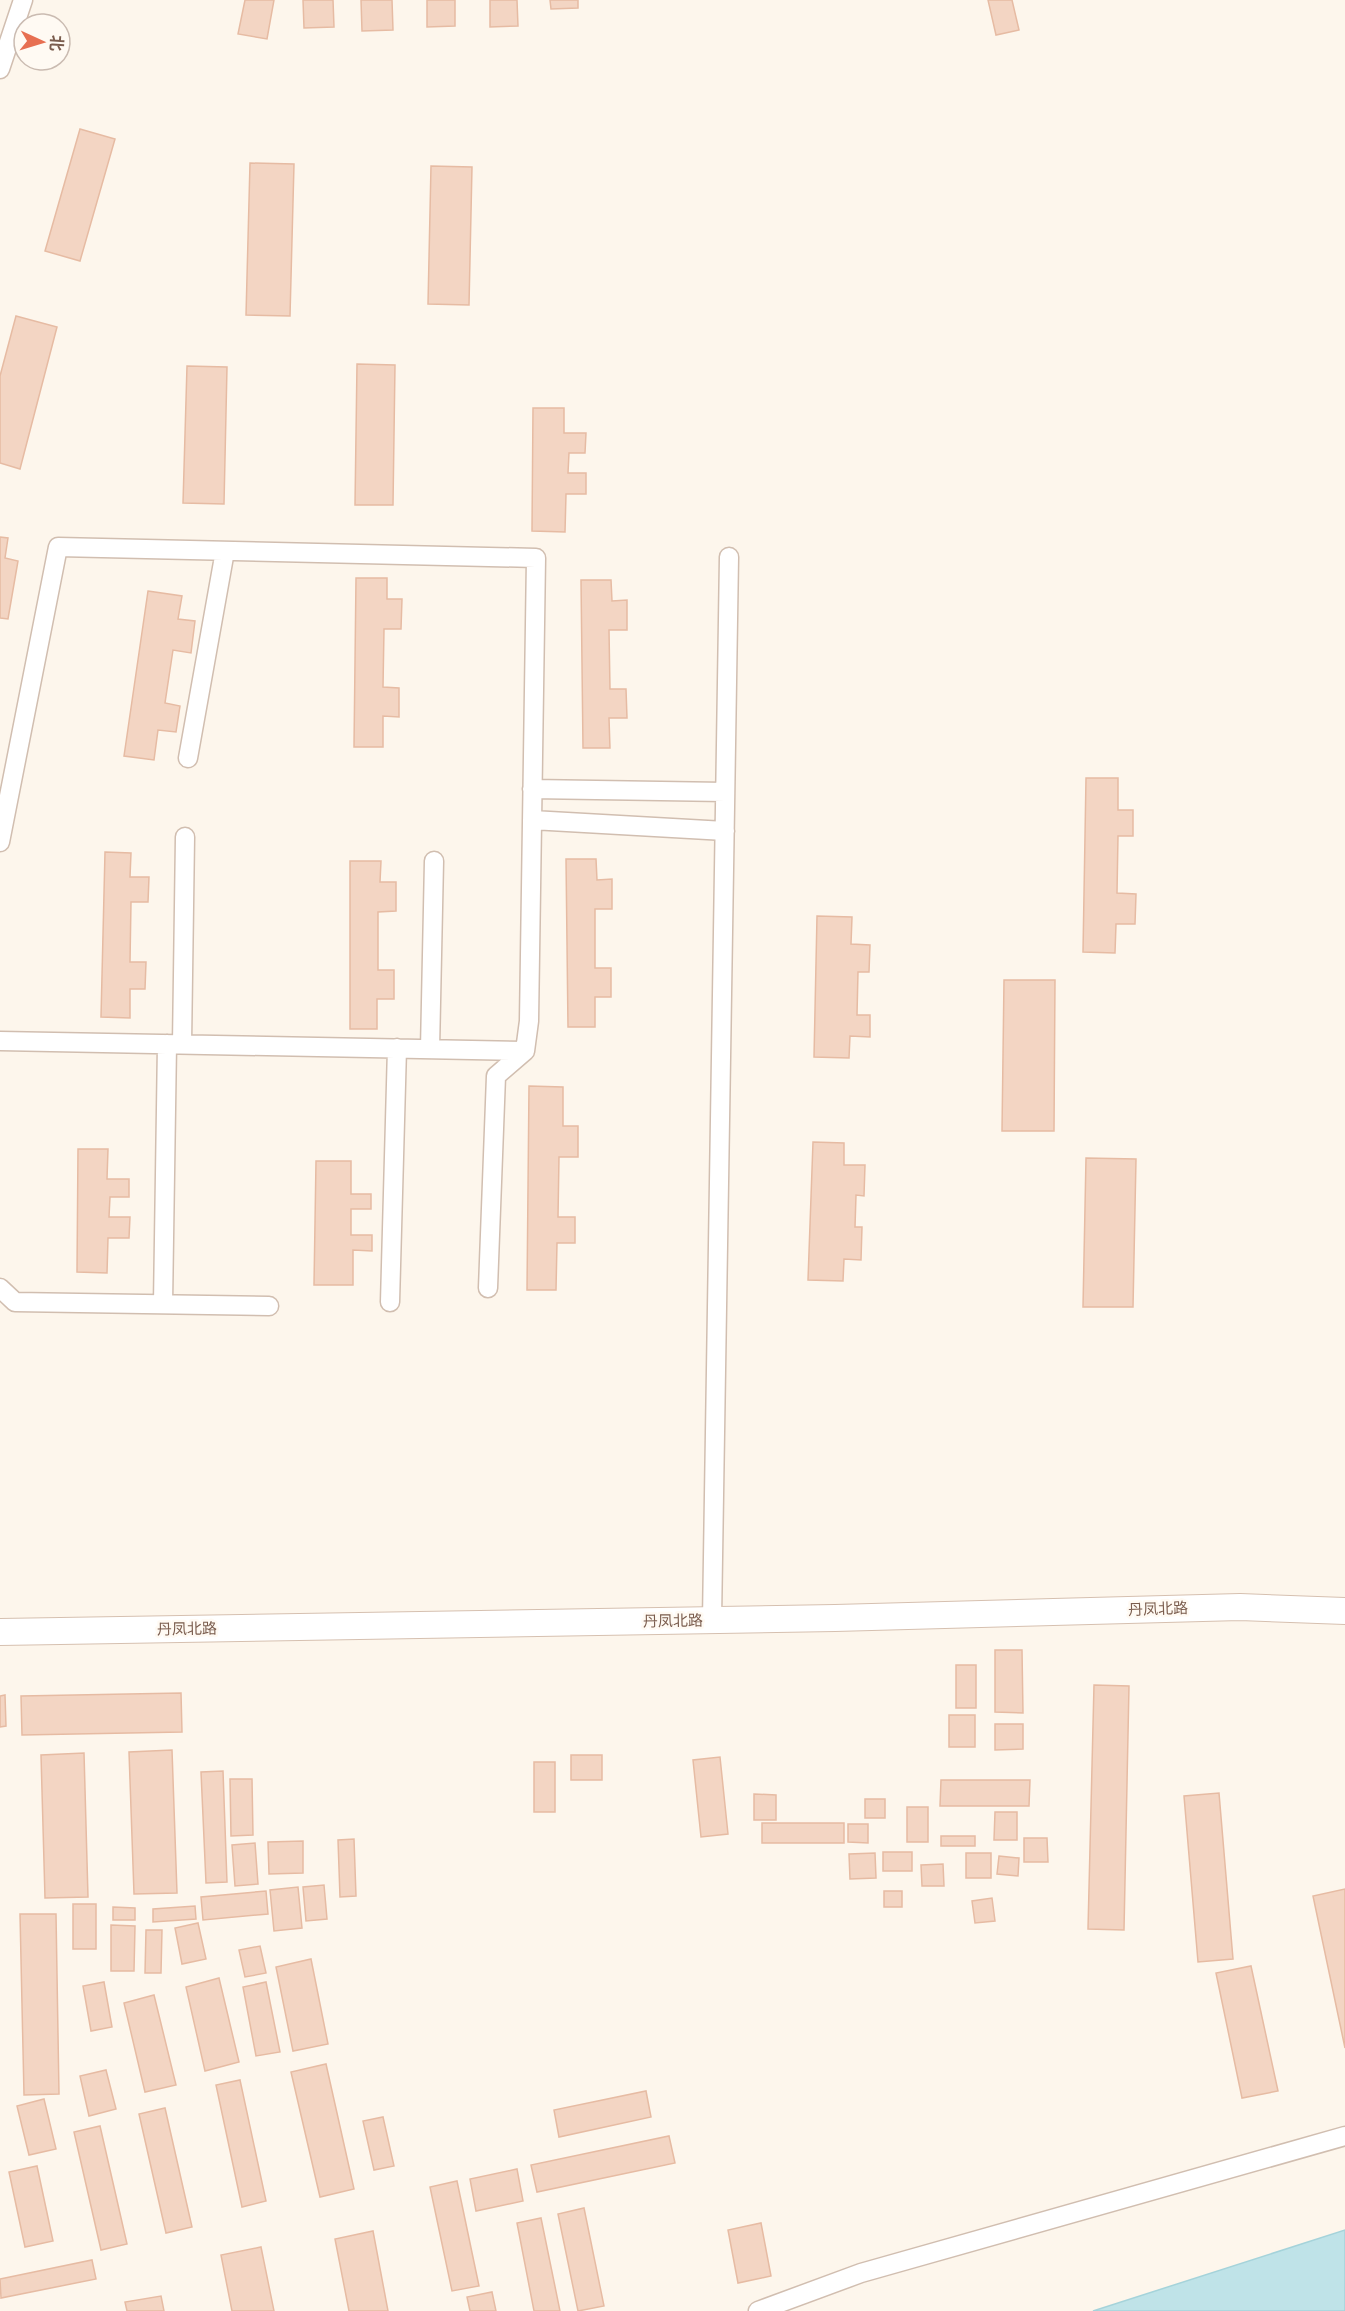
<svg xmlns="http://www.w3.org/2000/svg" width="1345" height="2311" font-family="'Fira Sans Condensed','Noto Sans SC',sans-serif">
  <rect width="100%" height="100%" fill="#fdf6ec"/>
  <path fill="#bfe3e8" stroke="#a5d3da" stroke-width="1.5" d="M1345,2230V2311H1093Z"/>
  <path fill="#f3d5c3" stroke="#e6bba3" stroke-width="1.5" d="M245,0H274L267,39L238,34Z
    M303,0H333L334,27L304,28Z
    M361,0H392L393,30L362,31Z
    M427,0H455V26L427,27Z
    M490,0H517L518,26L490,27Z
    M550,0H578V8L551,9Z
    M988,0H1012L1019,30L996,35Z
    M80,129L115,139L80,261L45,251Z
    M250,163L294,164L290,316L246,315Z
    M431,166L472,167L469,305L428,304Z
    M16,316L57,327L20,469L0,463V376Z
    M357,364L395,365L393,505H355Z
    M187,366L227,367L224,504L183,503Z
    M533,408H564V433H586L585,453H569L568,473H586V494H566L565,532L532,531Z
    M0,537L8,538L5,558L18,561L8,619L0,618Z
    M356,578H387V599H402L401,629H384L383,687L399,688V717L383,716V747H354Z
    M581,580H611L612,601L627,600V630H609L610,689H626L627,718H609L610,748H583Z
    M148,591L182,596L178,619L195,621L191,653L173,650L165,703L180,706L176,732L158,730L154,760L124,756Z
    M1086,778H1118V810H1133V836H1118L1117,893L1136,894L1135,924H1116L1115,953L1083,952Z
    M105,852L131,853L130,877H149L148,902H131L130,962H146L145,989H130V1018L101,1017Z
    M566,859H596L597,880L612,879V909H595V968H611V997H595V1027H568Z
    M350,861H381L380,882H396V911L378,912V970H394V999H377V1029H350Z
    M817,916L852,917L851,944L870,945L869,972H858L857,1015H870V1037L850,1036L849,1058L814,1057Z
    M1004,980H1055L1054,1131H1002Z
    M529,1086L563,1087V1126H578V1157H559L558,1217H575V1243H557L556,1290H527Z
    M813,1142L844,1143V1165H865L864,1196L856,1195L855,1227H862L861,1260L844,1259L843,1281L808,1280Z
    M78,1149H108L107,1179H129V1197H110L109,1217H130L129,1238H108L107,1273L77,1272Z
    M1086,1158L1136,1159L1133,1307H1083Z
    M316,1161H351V1194H371V1209H351V1235H372V1251L353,1250V1285H314Z
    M995,1650H1022L1023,1713L995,1712Z
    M956,1665H976V1708H956Z
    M1094,1685L1129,1686L1124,1930L1088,1929Z
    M181,1693L182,1732L22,1735L21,1696Z
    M5,1695L6,1726L0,1727V1696Z
    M949,1715H975V1747H949Z
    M995,1724H1023V1749L995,1750Z
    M172,1750L177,1893L134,1894L129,1752Z
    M84,1753L88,1897L45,1898L41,1755Z
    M571,1755H602V1780H571Z
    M720,1757L728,1834L701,1837L693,1760Z
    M534,1762H555V1812H534Z
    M223,1771L227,1882L206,1883L201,1772Z
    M230,1779H252L253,1835L231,1836Z
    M941,1780H1030L1029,1806H940Z
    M1219,1793L1233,1959L1198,1962L1184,1796Z
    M754,1794L776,1795V1820H754Z
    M865,1799H885V1818H865Z
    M907,1807H928V1842H907Z
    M995,1812H1017V1840H994Z
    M762,1823H844V1843H762Z
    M848,1824H868V1843L848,1842Z
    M941,1836H975V1846H941Z
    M1024,1838H1047L1048,1862H1024Z
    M354,1839L356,1896L340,1897L338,1840Z
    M303,1841V1873L269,1874L268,1842Z
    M255,1843L258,1884L235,1886L232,1845Z
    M883,1852H912V1871H883Z
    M875,1853L876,1878L850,1879L849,1854Z
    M966,1853H991V1878H966Z
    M999,1856L1019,1858L1018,1876L997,1874Z
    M943,1864L944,1886H922L921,1865Z
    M324,1885L327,1919L306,1921L303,1887Z
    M298,1887L302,1928L274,1931L270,1890Z
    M1345,1889V2048L1313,1896Z
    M266,1891L268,1914L203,1920L201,1897Z
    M884,1891H902V1907H884Z
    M992,1898L995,1921L975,1923L972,1901Z
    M73,1904H96V1949H73Z
    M195,1906L196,1919L153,1922V1909Z
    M113,1907L135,1908V1920H113Z
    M20,1914H56L59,2094L24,2095Z
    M198,1923L206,1959L182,1964L175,1928Z
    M111,1925L135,1926L134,1971H111Z
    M146,1930H162L161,1973H145Z
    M260,1946L266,1973L245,1977L239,1950Z
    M311,1959L328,2044L293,2051L276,1967Z
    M1251,1966L1278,2091L1242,2098L1216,1973Z
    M219,1978L239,2062L205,2071L186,1987Z
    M104,1982L112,2027L91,2031L83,1986Z
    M266,1982L280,2052L256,2056L243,1987Z
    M154,1995L176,2085L145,2092L124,2003Z
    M326,2064L354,2189L320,2197L291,2072Z
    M106,2070L116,2109L89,2116L80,2076Z
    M240,2080L266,2201L242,2207L216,2085Z
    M646,2091L651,2117L559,2137L554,2110Z
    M44,2099L56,2149L29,2155L17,2106Z
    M165,2108L192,2227L166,2233L139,2114Z
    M383,2117L394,2166L374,2170L363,2121Z
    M100,2126L127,2244L101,2250L74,2132Z
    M669,2136L675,2163L537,2192L531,2165Z
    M37,2166L53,2241L25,2247L9,2172Z
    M517,2169L523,2201L476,2211L470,2179Z
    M457,2181L479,2286L452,2291L430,2187Z
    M584,2208L604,2306L578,2311L558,2214Z
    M541,2218L560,2311H534L517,2223Z
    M761,2223L771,2276L738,2283L728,2230Z
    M373,2231L388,2311H349L335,2239Z
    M261,2247L274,2311H232L221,2255Z
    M92,2260L96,2279L1,2298L0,2279Z
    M492,2292L496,2311H470L467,2297Z
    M161,2296L164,2311H127L125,2302Z"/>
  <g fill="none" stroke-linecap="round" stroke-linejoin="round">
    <defs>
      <path id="minor" d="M0,69L23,0
        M188,758L225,551
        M532,789L725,792
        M532,820L725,831
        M0,842L58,547L536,558L529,1021L525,1051L496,1076L488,1288
        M0,1041L525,1051
        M182,1044L185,837
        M430,1049L434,861
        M0,1288L15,1302L269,1306
        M390,1302L397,1048
        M163,1304L167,1044
        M712,1620L729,557
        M758,2311L861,2273L1345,2136"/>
      <path id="secondary" d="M0,1632L835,1618L1240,1607L1345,1611"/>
    </defs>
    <use href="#minor" stroke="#d1beb0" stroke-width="21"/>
    <use href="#secondary" stroke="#d6c0b0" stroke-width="28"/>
    <use href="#minor" stroke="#fff" stroke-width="18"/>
    <use href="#secondary" stroke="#fff" stroke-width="26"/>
  </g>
  <g text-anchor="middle" stroke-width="5" stroke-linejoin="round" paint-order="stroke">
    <g font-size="15" fill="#7a5c4d" stroke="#fffaf3">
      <text transform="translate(1158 1609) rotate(-2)" y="5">丹凤北路</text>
      <text transform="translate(673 1621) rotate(-1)" y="5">丹凤北路</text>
      <text transform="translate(187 1629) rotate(-1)" y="5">丹凤北路</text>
    </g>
  </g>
  <g transform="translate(42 42) rotate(94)"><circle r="28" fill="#fffaf3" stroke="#cabbb1" stroke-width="1.5"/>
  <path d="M0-4.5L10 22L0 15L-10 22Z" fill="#e76f51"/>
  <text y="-9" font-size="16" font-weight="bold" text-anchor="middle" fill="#7a5c4d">北</text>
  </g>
</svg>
